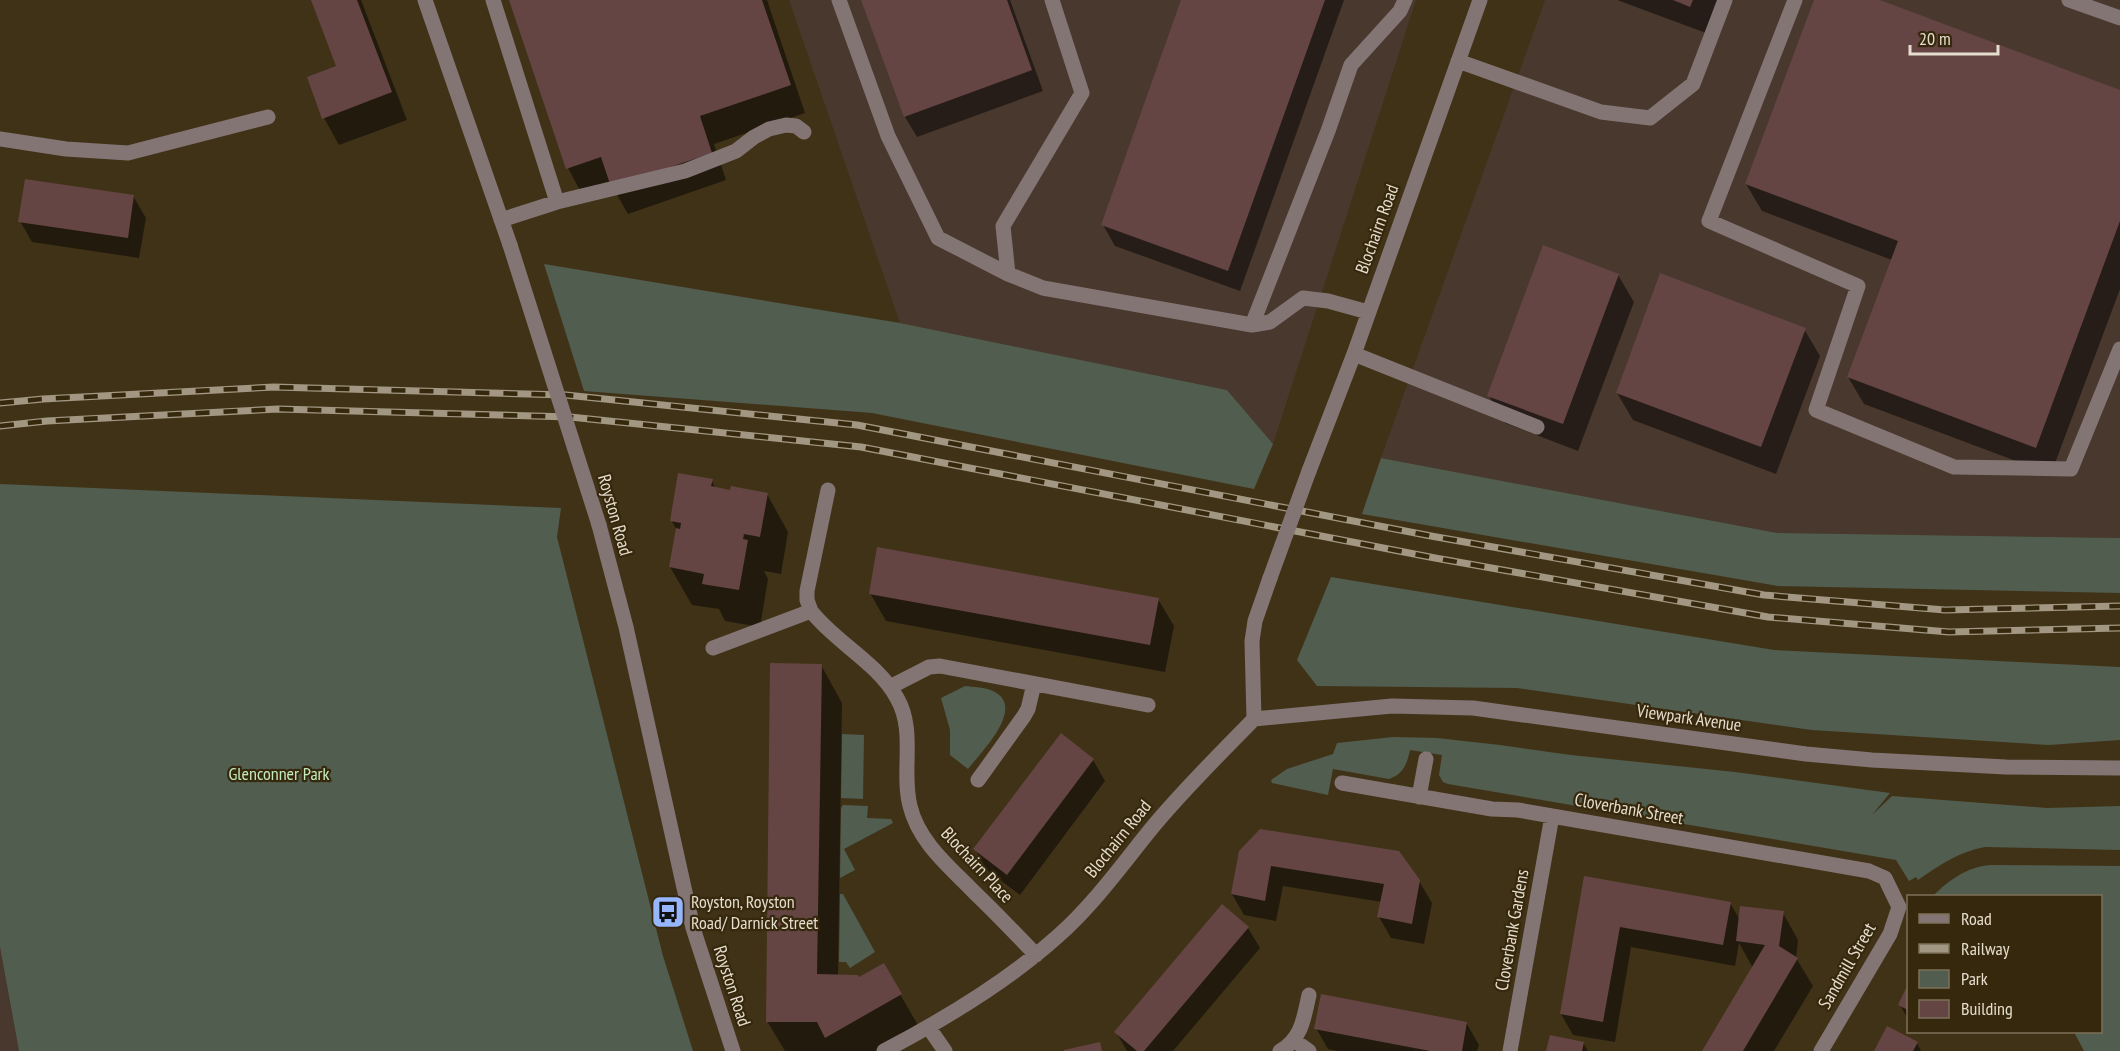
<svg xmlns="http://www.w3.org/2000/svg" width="2120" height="1051" font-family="'PT Sans Narrow',sans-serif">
  <rect width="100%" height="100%" fill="#403217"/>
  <path fill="#49382d" d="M789,0H1416L1273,444L1227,390L900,323Z
    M1545,0H2120V538L1777,533L1381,458Z
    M0,947L19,1051H0Z"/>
  <path fill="#515d4f" d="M544,264L900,323L1227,390L1273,444L1254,489L872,413L584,391Z
    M1381,458L1777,533L2120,538V593L1778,586L1362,514Z
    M0,484L561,508L557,537L663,956L693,1051H19L0,947Z
    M1331,577L1774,650L2120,667V740L2049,745L1812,730L1517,688L1317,686L1297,660Z
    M965,686C973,687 985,687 993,691C1027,707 981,752 968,769L950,755V730L941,698Z
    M842,734L864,735L863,799L841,798Z
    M1393,737L1437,738L1500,745L1571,755L1735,772L1890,793L1872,815L1892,796L2047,808L2120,806V850L1985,847C1960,851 1938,866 1918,880L1916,877L1909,881L1896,860L1448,784L1443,782L1439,775L1442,755L1410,750C1407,763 1404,774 1389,779L1333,769L1328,795L1272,783L1271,780L1287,769L1333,754L1337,743Z
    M843,805L868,806L867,818L891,819L893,823L844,849L855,870L840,878L841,808Z
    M1990,865L2120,866V1051H2084L2074,1032H2100V896H1933C1949,880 1967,867 1990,865Z
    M840,894H843L875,952L850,968L846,962H839Z"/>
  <path fill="#0007" d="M312,0H361L407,120L339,145L324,118L338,67Z
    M510,0H767L805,113L714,144L726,180L628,214L612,186L583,196L568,168Z
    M863,0H1010L1043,91L917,137L905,117Z
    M1183,0H1344L1240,291L1115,246L1103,225Z
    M1617,0H1718L1706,33Z
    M1815,0H1876L2120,91V289L2051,474L1864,404L1848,377L1892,260L1762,211L1746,184Z
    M133,196L146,218L139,258L32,242L20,221Z
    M1618,275L1634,302L1578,451L1505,423L1489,396Z
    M1804,329L1820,356L1776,474L1633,420L1617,393Z
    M712,481L716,489L767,494L788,532L781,574L764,571L768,579L760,627L725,621L719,609L692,605L670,567L677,530L671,520Z
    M870,593L1158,599L1174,626L1165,672L886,621Z
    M821,665L842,703L838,976L859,978L883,965L922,1032L889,1051H785L767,1021Z
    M1093,760L1105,781L1020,895L987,870L975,849Z
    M1240,852L1419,881L1432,903L1424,944L1391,938L1379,917L1382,902L1283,886L1276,921L1244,915L1232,894Z
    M1585,878L1730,903L1740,920L1783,913L1798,940L1796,958L1813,986L1774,1051H1704L1753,968L1739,943L1735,966L1631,947L1615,1042L1573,1035L1561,1014Z
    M1248,928L1260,948L1173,1051H1127L1116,1032Z
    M1908,987V1019L1900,1005Z
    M1467,1024L1479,1045L1477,1051H1337L1328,1049L1316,1028Z
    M1583,1043L1588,1051H1548Z
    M1917,1043L1921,1051H1876Z"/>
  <path fill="#644543" d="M311,0H357L392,92L322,119L307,77L336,66Z
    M509,0H762L791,85L700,116L712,153L611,187L601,157L566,169Z
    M861,0H1007L1032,70L904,117Z
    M1181,0H1325L1228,271L1101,225Z
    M1673,0H1693L1690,7Z
    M1814,0H1880L2120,90V221L2036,448L1847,377L1898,241L1745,184Z
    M25,179L134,195L128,238L18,222Z
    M1543,245L1619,274L1563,424L1487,396Z
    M1660,273L1806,328L1761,447L1616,393Z
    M678,473L713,479L711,486L730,490L731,486L768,493L760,537L744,534L743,539L748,540L739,590L702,584L704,574L669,567L676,528L680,529L681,523L670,521Z
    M877,547L1159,598L1150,645L869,594Z
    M770,663L822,664L817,974L858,975L859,977L884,963L902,994L825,1038L817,1022H766Z
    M1061,733L1094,759L1007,875L973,849Z
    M1260,829L1399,851L1420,880L1412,924L1377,917L1384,884L1271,866L1265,901L1231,894L1239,851Z
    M1584,876L1731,902L1723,945L1620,927L1603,1022L1560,1014Z
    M1222,904L1249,927L1144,1051H1137L1114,1032Z
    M1740,906L1784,911L1779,946L1798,958L1743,1051H1702L1765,945L1736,941Z
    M1908,984V1010L1898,1005Z
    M1321,994L1467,1022L1462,1051H1430L1314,1029Z
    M1887,1026L1918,1042L1913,1051H1874Z
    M1550,1035L1584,1042L1582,1051H1546Z
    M1100,1042L1102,1051H1064V1050Z"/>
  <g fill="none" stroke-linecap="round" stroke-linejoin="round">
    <path stroke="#847575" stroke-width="15" d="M425,0L510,245
      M493,0L557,202
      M839,0L888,136L938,238L1008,274
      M1052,0L1082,93L1003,226L1008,274L1043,288L1252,325L1270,322L1303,298L1328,301L1368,312
      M1795,0L1709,221L1858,286L1816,410L1954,467L2071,469L2120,349
      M2069,0L2120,18
      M1458,61L1601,112L1650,118L1693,84L1725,0
      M0,139L66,149L128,153L268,117
      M501,220L557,202L685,171L736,151L754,137L769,129L786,125L796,126L804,132
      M1252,325L1328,131L1351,65L1400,11L1405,0
      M1354,354L1537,427
      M1309,471L1354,354L1480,0
      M828,490L807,591V600L811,611C836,643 877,662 897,698C916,731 901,771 910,806C919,843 950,867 975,893C996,913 1016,934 1036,955
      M599,525L626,627L693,928L733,1051
      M713,648L811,611
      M890,687L929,667L940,666L1148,705
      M1254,719L1392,706L1473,708L1806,754L1872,760L2006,767L2120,768
      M978,780L1024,716L1028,709L1034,684
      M1342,783L1492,809L1518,810L1552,816L1869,871L1885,878L1899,907L1890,934L1821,1051
      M1419,797L1426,759
      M929,1028L945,1051
      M1295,1041L1309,1051
      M884,1051C945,1019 1007,982 1058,936C1094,904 1121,866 1151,829C1183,790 1219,755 1254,719L1252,641L1255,621L1270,578
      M1280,1051C1302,1039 1304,1017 1309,995
      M1510,1051L1552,816"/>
    <defs>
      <path id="rail" d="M0,403L43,399L274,387L566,395L857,425L1431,536L1764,595L1945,610L2120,606
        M0,426L47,421L278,409L570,417L861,447L1435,558L1768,617L1949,632L2120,628"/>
    </defs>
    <use href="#rail" stroke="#a19782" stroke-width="7"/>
    <use href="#rail" stroke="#36280d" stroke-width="4.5" stroke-dasharray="14" stroke-linecap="butt"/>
    <path stroke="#847575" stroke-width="15" d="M510,245L599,525
      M1270,578L1309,471"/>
  </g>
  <defs>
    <symbol id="bus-square" viewBox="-11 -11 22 22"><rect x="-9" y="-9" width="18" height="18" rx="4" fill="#96b6fd" stroke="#36280d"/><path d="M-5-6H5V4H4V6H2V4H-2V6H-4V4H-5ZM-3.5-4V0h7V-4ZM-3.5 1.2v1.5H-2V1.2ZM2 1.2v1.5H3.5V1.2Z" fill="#111"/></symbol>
  </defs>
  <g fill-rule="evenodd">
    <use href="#bus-square" x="649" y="893" width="38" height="38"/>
  </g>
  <g text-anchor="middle" stroke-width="4.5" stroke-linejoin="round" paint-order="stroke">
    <g font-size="18" fill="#e5ddcd" stroke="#36280d">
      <text transform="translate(1377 229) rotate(-70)" y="6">Blochairn Road</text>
      <text transform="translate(615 515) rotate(74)" y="6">Royston Road</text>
      <text transform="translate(1689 718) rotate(8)" y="6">Viewpark Avenue</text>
      <text transform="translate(1629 809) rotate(10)" y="6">Cloverbank Street</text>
      <text transform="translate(1118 839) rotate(-51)" y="6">Blochairn Road</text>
      <text transform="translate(977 865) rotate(47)" y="6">Blochairn Place</text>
      <text transform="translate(1512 930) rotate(-80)" y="6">Cloverbank Gardens</text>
      <text transform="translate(1847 966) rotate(-60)" y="6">Sandmill Street</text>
      <text transform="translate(732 986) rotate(72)" y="6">Royston Road</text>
    </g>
    <g font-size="18" fill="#c3ebbe" stroke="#36280d">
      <text x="279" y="780">Glenconner Park</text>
    </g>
    <g font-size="18" fill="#e5ddcd" stroke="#36280d" text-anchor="start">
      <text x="691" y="908">Royston, Royston<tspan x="691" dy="21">Road/ Darnick Street</tspan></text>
    </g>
  </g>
  <rect x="1907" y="895" width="195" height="138" fill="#36280d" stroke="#7c705a" stroke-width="1.5"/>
  <rect x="1919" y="914" width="30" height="9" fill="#847575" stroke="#7c705a" stroke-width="1.5"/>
  <text x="1961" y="925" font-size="18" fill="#e5ddcd">Road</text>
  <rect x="1919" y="944" width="30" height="9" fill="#a19782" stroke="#7c705a" stroke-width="1.5"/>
  <text x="1961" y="955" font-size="18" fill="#e5ddcd">Railway</text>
  <rect x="1919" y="970" width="30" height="18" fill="#515d4f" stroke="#7c705a" stroke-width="1.5"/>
  <text x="1961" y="985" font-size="18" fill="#e5ddcd">Park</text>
  <rect x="1919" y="1000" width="30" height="18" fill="#644543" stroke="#7c705a" stroke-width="1.5"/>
  <text x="1961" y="1015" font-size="18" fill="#e5ddcd">Building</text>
  <path d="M1910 45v9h88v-9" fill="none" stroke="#e5ddcd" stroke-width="3"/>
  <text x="1919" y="45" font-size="18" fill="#e5ddcd" stroke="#36280d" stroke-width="4.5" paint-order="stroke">20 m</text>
</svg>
